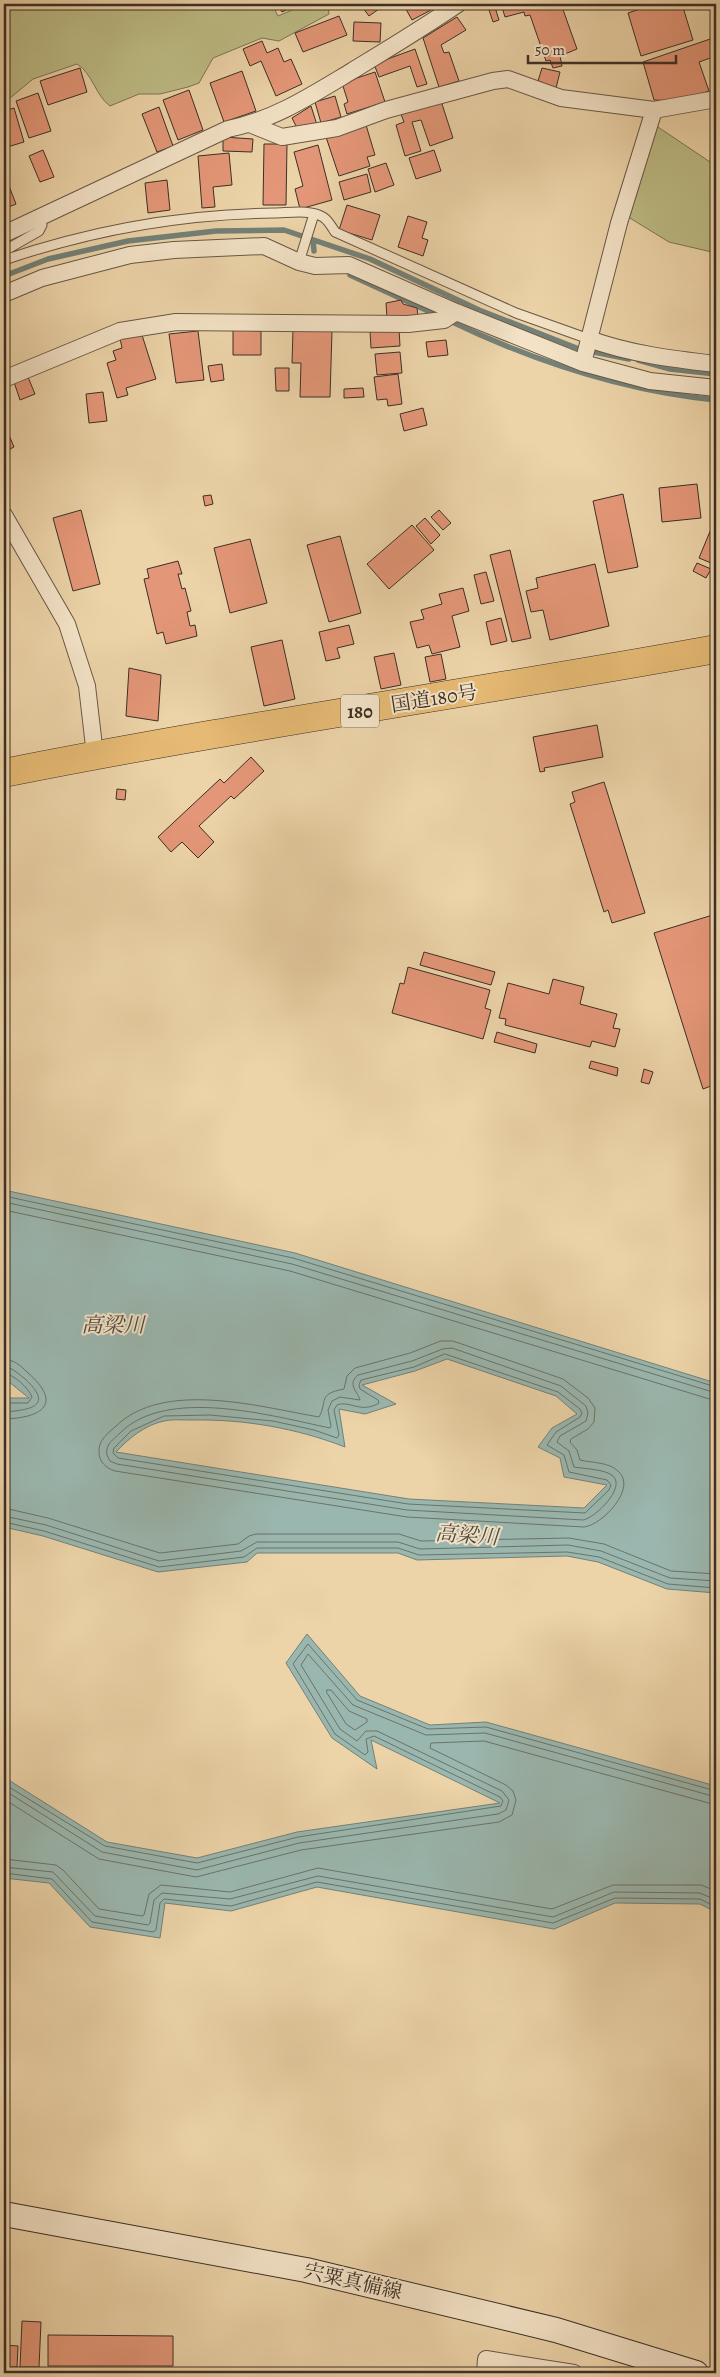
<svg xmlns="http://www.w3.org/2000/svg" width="720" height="2377" font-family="Alegreya,'Noto Serif JP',serif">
  <rect width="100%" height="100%" fill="#ecd3a8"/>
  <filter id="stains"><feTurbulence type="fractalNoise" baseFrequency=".004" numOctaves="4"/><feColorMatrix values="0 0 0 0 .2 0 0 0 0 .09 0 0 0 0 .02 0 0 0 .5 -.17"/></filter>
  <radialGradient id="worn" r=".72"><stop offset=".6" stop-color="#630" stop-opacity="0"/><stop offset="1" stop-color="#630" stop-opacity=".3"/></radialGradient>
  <path fill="#bdbb84" stroke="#7c7555" d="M4,4H272L278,16L306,4H328L329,14L279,41L262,38L213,58L199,83L188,87L160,94H139L110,106C95,95 93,74 77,64L33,79L4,103Z
    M655,125L716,166V253L669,242L625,215Z"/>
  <path fill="#9ab7af" stroke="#748178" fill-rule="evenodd" d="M4,1190L295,1253L716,1383V1593L667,1589L598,1562L567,1556L417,1560L398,1553H257L247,1562L158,1572L43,1536L4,1527V1411L7,1398H29L4,1378ZM447,1359L556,1396L577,1414L552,1428L538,1447L560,1458L564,1477L607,1485L584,1508L409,1499L116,1452C129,1438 145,1425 164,1421C172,1419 182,1420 191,1420C244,1419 296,1428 345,1447L339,1409L365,1414L396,1404L362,1385L415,1371Z
    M307,1634L360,1696L430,1725L486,1722L716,1786V1912L700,1904L615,1903L554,1929L317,1887L231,1911L165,1903L160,1938L90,1927L49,1883L4,1878V1779H7L107,1842L197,1858L297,1832L500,1803L371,1740L377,1769L332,1738L286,1663Z"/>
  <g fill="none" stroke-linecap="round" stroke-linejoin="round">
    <path stroke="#6b736a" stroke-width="1" d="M4,1196L293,1258L716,1387
      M4,1202L292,1264L716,1393
      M4,1210L290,1271L716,1401
      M441,1341H453L563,1379L588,1398L595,1408L594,1422L588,1429L571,1439L570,1442L577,1450L580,1460C592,1463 609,1462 618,1471C638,1488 602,1525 584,1527L407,1517L115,1471C106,1468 99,1462 99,1452C98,1441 107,1434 115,1427C163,1379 260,1407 319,1417C328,1401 317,1394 344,1389L347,1376L355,1368L410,1353Z
      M443,1349L452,1348L561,1386L586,1406L588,1413L586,1421L560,1436L557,1442L569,1451L574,1467C585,1469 605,1469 613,1476C626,1488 595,1518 583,1520L407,1510L117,1464L110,1461L107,1455C105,1444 113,1440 120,1433C167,1386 272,1416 330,1428L331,1426L328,1410L332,1401L340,1397L360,1400C357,1390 347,1385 358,1375L412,1361Z
      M445,1354L558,1392L580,1409L582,1413L580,1417L556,1432L547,1445L564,1455L569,1472L607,1480L611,1485L609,1490L585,1513L408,1504L118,1458L113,1453L114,1448L131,1431L164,1416L210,1415L273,1421L314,1430L337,1438L339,1435L334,1410L337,1405C350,1400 361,1414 379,1403L378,1400L360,1389L359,1385L361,1380L414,1367Z
      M4,1359C14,1360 20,1365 27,1372C64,1404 42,1418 4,1419
      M4,1367C12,1367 17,1373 24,1378C55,1406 31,1410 4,1412
      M4,1373C13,1374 29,1388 32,1397L28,1403H11L4,1405
      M4,1508L48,1518L160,1553L238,1544L249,1536L256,1534H399L421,1541L569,1538L604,1544L671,1571L716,1574
      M4,1516L46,1525L159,1561L241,1551L257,1542H398L420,1549L568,1545L601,1551L670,1578L716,1581
      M4,1522L44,1531L159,1567L244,1557L257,1548H398L419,1555L567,1552L599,1557L668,1584L716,1588
      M327,1690H331L349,1711L367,1719V1722L355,1730L346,1724L327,1693Z
      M4,1784L105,1846L197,1863L298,1837L501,1806L503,1801L500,1797L374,1736L366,1739L368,1752L365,1755L335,1734L293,1664L308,1644L357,1700L428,1729L486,1727L716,1791
      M4,1790L102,1852L197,1870L299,1843L498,1814L506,1810L509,1800L502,1791L377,1731H366L357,1741L340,1729L301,1665L308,1654L353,1705L426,1735L485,1733L716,1797
      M4,1799L99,1859L196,1877L301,1850L499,1822L512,1815L516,1800L513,1791L506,1785L430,1748L431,1743L484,1741L716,1805
      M4,1859L56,1865L63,1870L99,1909L142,1916L144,1915L149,1894L161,1885L230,1892L318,1868L552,1909L613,1885H701L716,1891
      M4,1867L53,1872L95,1916L148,1925L150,1923L154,1900L162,1893L230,1899L318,1876L553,1917L614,1892L700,1893L716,1900
      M4,1873L52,1879L92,1922L153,1932L156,1930L160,1903L164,1899L231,1906L317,1882L553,1923L615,1898L700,1899L716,1907"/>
    <path stroke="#748178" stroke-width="5.5" d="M313,240L314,251
      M350,275L439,316
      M4,276L48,259L128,241L216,231L284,230L370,259L479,310L579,349L629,359
      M448,320C531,360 624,391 716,400
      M638,360L670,369L716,374"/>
  </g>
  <path fill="#e49778" stroke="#3c2f26" d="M277,4H298L282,12Z
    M360,4H386L369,16Z
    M403,4H428L431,10L412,20Z
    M487,4H494L499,20L493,22Z
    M501,4H561L577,49L560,56L562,66L553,68L550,60L546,61L530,15L525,16L524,12L505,17Z
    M642,4H682L693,40L641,56L628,13L643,8Z
    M339,16L347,35L303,52L295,33Z
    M457,17L466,30L441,45L444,53L449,52L459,81L439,87L423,38Z
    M354,22L381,23L380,42L353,41Z
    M716,37V56L699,62L709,91L680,101L654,100L643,62Z
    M262,41L267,53L278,48L284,62L291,59L302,84L276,96L261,61L250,66L243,49Z
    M415,49L427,84L417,87L410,66L379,77L374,64Z
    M80,68L87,92L48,105L40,81Z
    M542,68L560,72L556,88L538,81Z
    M242,71L256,111L224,122L210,83Z
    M375,72L385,102L347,114L344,104L348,102L342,83Z
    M189,90L203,130L178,140L163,100Z
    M38,93L51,131L29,138L16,101Z
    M335,96L341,117L321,123L315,102Z
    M441,101L453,138L430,146L421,120L412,122L421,151L405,156L396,125L404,122L401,114Z
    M311,106L317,125L298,130L292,118Z
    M159,107L173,146L157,152L142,114Z
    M14,108L24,142L4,148V111Z
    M366,125L375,155L367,157L370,166L339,176L326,137Z
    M223,137L253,139L252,152L223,151Z
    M264,144H287L286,205H263Z
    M318,145L332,200L300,209L295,189L303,186L294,152Z
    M43,150L54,177L40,182L29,156Z
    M434,150L441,171L416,179L409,158Z
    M229,153L232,185L213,187L215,207L202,208L198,156Z
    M386,163L394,185L375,192L368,169Z
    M367,174L371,192L344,200L339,182Z
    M167,180L170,210L148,213L145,183Z
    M9,186L16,204L4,209V188Z
    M347,205L380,215L372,240L339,230Z
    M408,216L427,222L422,238L428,240L423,256L398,247Z
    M401,300L403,304L417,308L418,316L387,318L386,303Z
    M399,329L400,346L371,348L370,331Z
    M233,330L261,331V355H233Z
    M293,330L332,331L330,397H300L301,363H292Z
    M198,331L204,380L176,383L169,334Z
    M141,332L156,379L126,388L128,395L117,398L107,363L116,360L113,351L122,348L120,338Z
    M446,340L448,355L428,357L426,342Z
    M400,352L402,373L377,375L375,354Z
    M222,364L224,380L211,382L208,366Z
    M275,368H289V391H276Z
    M398,374L402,404L388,406L387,399L377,400L374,377Z
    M28,377L35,394L20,400L14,382Z
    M363,388L364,397L344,398V389Z
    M103,392L107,421L89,423L86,394Z
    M423,408L427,425L404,431L400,414Z
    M4,423L14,447L4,452Z
    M697,484L701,518L662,522L659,488Z
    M623,494L638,567L608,573L593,501Z
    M211,495L213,504L205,506L203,496Z
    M81,510L100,584L73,591L53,518Z
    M439,510L451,523L443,530L431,517Z
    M716,517V565L699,558Z
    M425,518L440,535L431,544L416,526Z
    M412,525L434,550L389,589L367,564Z
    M340,536L361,613L329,622L307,545Z
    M250,539L267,603L230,613L214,548Z
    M510,550L531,638L512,642L490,555Z
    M178,561L182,574H178L182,589L185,588L191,611L187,612L190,626L195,625L197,636L166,644L163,632L157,634L144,579L149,578L147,569Z
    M697,563L711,569L706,578L693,571Z
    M595,564L609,626L550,640L543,610L531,612L526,591L538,588L536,578Z
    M486,572L494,601L481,604L474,575Z
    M463,588L469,611L452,616L460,647L432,654L429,645L417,648L410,622L424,619L421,610L442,604L439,594Z
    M501,618L507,641L491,645L486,622Z
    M349,625L354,644L337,648L340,658L326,661L319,632Z
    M282,640L295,699L264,706L251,647Z
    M394,653L401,685L381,689L374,657Z
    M441,654L446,679L430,682L425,657Z
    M129,668L161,675L158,721L126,716Z
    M597,725L603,757L544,768L545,771L540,772L533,737Z
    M251,757L264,771L234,799L231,796L199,826L214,842L198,858L182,842L171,852L158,837L220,779L224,783Z
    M604,782L645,913L612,923L608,910L604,912L570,804L575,802L572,792Z
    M117,789L126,790L125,800L116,799Z
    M716,914V1084L703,1089L654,933Z
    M424,952L495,972L491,985L420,965Z
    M408,967L490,990L485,1008L491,1010L483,1039L392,1013L400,983L404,984Z
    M553,979L584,987L580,1004L617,1014L613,1028L620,1029L615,1047L592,1041L590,1047L505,1025L506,1019L499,1018L508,983L549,994Z
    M497,1032L537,1044L535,1053L494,1042Z
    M591,1061L618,1068L617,1076L589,1068Z
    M644,1069L653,1072L649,1084L641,1082Z
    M22,2321L41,2322L39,2367H20Z
    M48,2335L173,2336V2366H48Z
    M4,2345L18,2346L17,2367H4Z
    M46,2372L134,2373H46Z"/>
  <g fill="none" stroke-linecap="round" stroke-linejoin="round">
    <defs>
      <path id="service" d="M4,251L39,231L42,225L39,218
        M4,260C92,230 181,214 274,213C288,213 310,209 323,217C328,220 332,227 335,232L516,313L589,339
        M299,262L314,214"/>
      <path id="minor" d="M252,125L282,137L337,128L386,110L493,81L508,79L561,98L654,110L716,99
        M4,234L228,129C274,120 312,95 352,71C388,49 423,28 458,4
        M4,294L42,278L130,255L174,250L264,246L299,262L315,266L349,265L456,312
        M589,339C630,354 673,359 716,364
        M583,363L619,223L654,110
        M4,379L120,331L176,322L408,324L444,320L456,312L583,363L650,381L716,388
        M4,515L67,624L87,686L95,755
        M485,2373L486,2359L574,2373"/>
      <path id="secondary" d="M4,2214L306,2270L556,2330L696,2373"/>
      <path id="trunk" d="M4,773C240,726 479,692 716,649"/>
    </defs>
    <use href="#service" stroke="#685846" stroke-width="11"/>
    <use href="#minor" stroke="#685846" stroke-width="18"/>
    <use href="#secondary" stroke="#3c2f26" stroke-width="26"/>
    <use href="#trunk" stroke="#3c2f26" stroke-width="29"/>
    <use href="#service" stroke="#f3e2c6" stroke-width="9"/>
    <use href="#minor" stroke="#f3e2c6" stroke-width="16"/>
    <use href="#secondary" stroke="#f3e2c6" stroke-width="24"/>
    <use href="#trunk" stroke="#e6ba74" stroke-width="28"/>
  </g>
  <g text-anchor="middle" stroke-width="4" stroke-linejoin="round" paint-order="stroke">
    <rect fill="#f3e2c6" stroke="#736556" stroke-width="1" x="341" y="694.5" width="38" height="33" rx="4"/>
    <g font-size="19" font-weight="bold" fill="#3c2f26">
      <text x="360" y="718">180</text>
    </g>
    <g font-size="20" fill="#3c2f26" stroke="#f3e2c6">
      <text transform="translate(434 698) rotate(-9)" y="7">国道180号</text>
      <text transform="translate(353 2281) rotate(13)" y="7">宍粟真備線</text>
    </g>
    <g font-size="21" font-style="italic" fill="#4f4a41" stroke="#f3e2c6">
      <text x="113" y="1332">高梁川</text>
      <text transform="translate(467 1535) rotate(4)" y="7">高梁川</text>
    </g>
  </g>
  <rect width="720" height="2377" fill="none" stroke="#ecd3a8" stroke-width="20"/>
  <rect x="5" y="5" width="710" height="2367" fill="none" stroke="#3c2f26" stroke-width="2.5"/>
  <rect x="10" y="10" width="700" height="2357" fill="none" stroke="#3c2f26"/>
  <path d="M528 55v8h148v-8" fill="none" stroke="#3c2f26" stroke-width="2.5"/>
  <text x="535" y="55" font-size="15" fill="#3c2f26" stroke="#f3e2c6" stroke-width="4" paint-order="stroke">50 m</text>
  <rect width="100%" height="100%" filter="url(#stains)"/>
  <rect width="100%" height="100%" fill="url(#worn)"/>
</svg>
